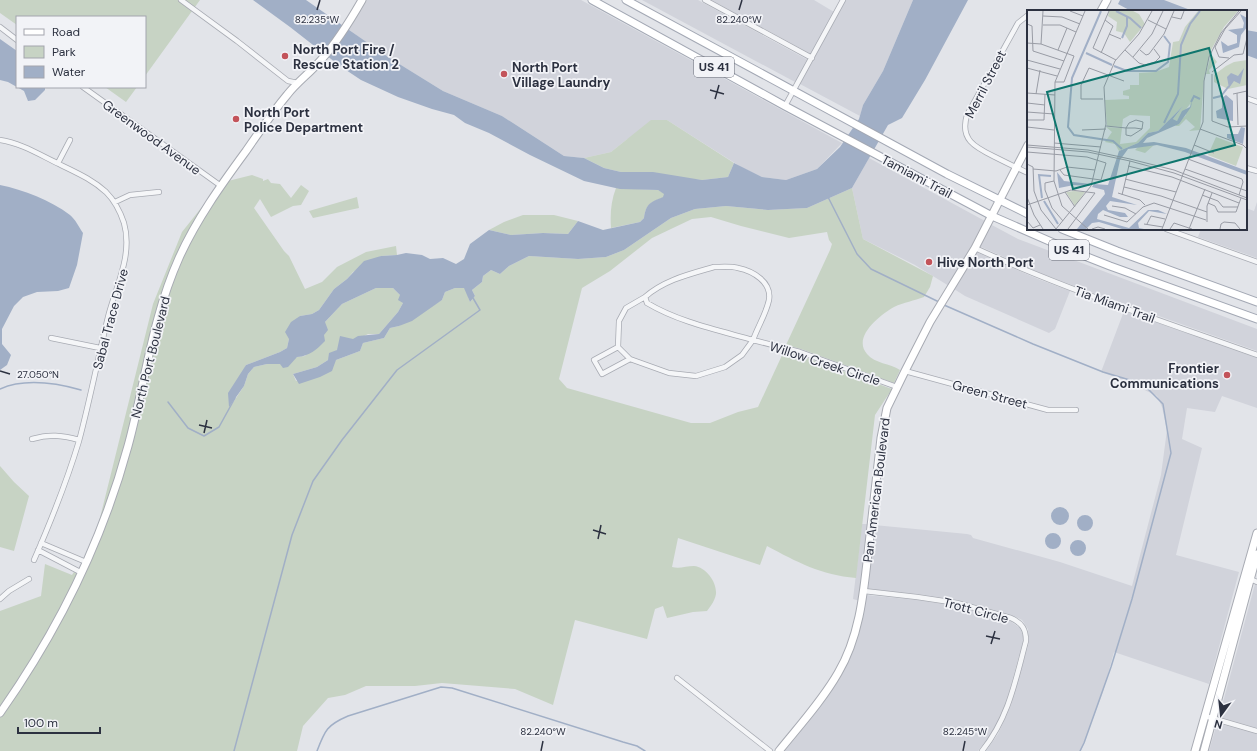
<svg xmlns="http://www.w3.org/2000/svg" width="1257" height="751" font-family="'DM Sans',sans-serif">
  <rect width="100%" height="100%" fill="#e2e4e9"/>
  <path fill="#d1d3db" d="M366,0H581L842,143L817,169L786,180L762,177L741,167L667,120L626,140L611,152L584,158L564,156L502,116L443,91L378,51L348,29Z
    M642,0H698L808,60L795,82Z
    M711,0H814L834,12L811,54Z
    M846,0H913L883,71L863,105L860,116L800,84Z
    M869,158L985,221L973,246L949,286L915,265L863,239L852,188Z
    M1257,202V258L1198,237L1201,229H1246V208L1254,211Z
    M990,224L1018,239L1257,329V351L1077,287L1040,273L979,246Z
    M976,252L1038,279L1070,291L1055,329L1049,333L965,296L954,289Z
    M1124,311L1257,358V408L1222,396L1215,412L1187,408L1182,439L1202,448L1176,555L1239,572L1209,684L1114,652L1103,692L1081,751H986L998,734L1011,705L1029,642L1028,629L1022,620L1012,615L958,600L918,594L867,589L874,525L967,534L971,535L973,538L1060,562L1132,586L1161,475L1167,430L1162,407L1157,396L1126,381L1101,372Z
    M862,524H869L860,601L853,599Z
    M1255,584L1257,585V728L1219,717Z
    M866,595L917,600L956,606L1010,621L1020,628L1023,636V641L1006,704L994,730L978,751H783L855,644L861,625Z
    M1217,723L1257,734V751H1209Z"/>
  <path fill="#c7d3c4" d="M0,0H200L145,76V17H17V25L0,13Z
    M105,87H137L126,102Z
    M651,120H667L734,163L728,177L702,180L621,172L604,168L584,158L611,152Z
    M252,175L263,179V181L268,179L271,183L280,184L291,198L301,185L309,191L301,205L293,206L271,217L260,199L254,208L284,251L289,256L305,289L322,282L337,267L366,252L396,246L397,255L381,256L353,272L347,279L334,289L319,310L312,314L300,316L289,339L287,348L280,352L246,365L230,407L244,386L248,374L254,367L267,364H280L297,357L305,356L324,335L325,322L342,304L376,288H393L400,295L403,303L398,312L379,334H368L337,350L328,360L317,367L293,374L296,381L336,360L360,351L363,343L384,338L390,328L399,326L442,300L445,292L455,288H465L470,302L475,296L472,290L482,282L483,276L491,270L500,274L509,266L529,256L578,259L606,257L624,250L671,218L695,209L726,206L768,210L807,208L852,188L863,239L933,276L930,287L924,297C914,301 904,302 894,307C880,315 852,337 867,354C875,364 890,363 900,370L894,383L801,349L786,345L830,250L832,244L829,240L827,232L789,238L741,226L711,217L692,219L652,238L610,271L582,288L559,379L567,388L691,423H710L738,412L758,407L784,351L799,355L892,389L875,415L856,578C821,575 797,562 767,546L760,565L678,538L672,567C680,569 686,566 694,566C706,567 717,582 716,594C715,600 711,606 707,611L693,612L667,618L663,606L655,609L647,639L575,620L553,705L515,689L442,683L415,686H366L345,695L328,698L303,726L297,751H0V718L41,657L61,621L75,595L95,549L158,329L171,286L181,260L204,217L228,181Z
    M616,188L658,190L664,193V197C652,202 646,203 644,218L640,222L611,228C610,214 611,201 616,188Z
    M213,193L176,257L116,476L97,530L153,304L182,232Z
    M357,197L359,208L313,218L309,211Z
    M523,215H554L578,221L568,234L543,233L511,235L489,230L504,222Z
    M0,466L14,482L29,496L14,551L0,547Z
    M45,564L72,575L74,572L78,574C56,622 29,664 0,708V611L41,596Z"/>
  <path fill="#a1afc6" d="M253,0H306L388,57L443,91L502,116L564,156L584,158L604,168L621,172H653L702,180L728,177L734,163L762,177L786,180L817,169L840,147L859,119L863,105L883,71L913,0H968L925,80L902,118L888,125L852,188L807,208L768,210L726,206L695,209L671,218L624,250L606,257L578,259L529,256L509,266L500,274L491,270L483,276L482,282L472,290L475,296L470,302L464,288H455L445,292L442,300L412,321L399,326L390,328L384,338L363,343L360,351L336,360L332,371L320,377L299,384L293,374L317,367L328,360L329,353L337,350L340,336L353,339L358,336L379,334L398,312L403,303L398,300L400,295L393,288H376L342,304L325,322L328,330L324,335L325,341C316,350 310,356 297,357L288,367L283,368L280,364H267L254,367L248,374L244,386L229,407L228,393L246,365L280,352L287,348L289,339L285,332L291,322L300,316L312,314L319,310L334,289L347,279L364,261L381,256L397,255L406,253L422,255L430,259L443,258L456,264L464,259L470,244L489,230L511,235L543,233L568,234L578,221L603,230L640,222L644,218C646,203 651,202 663,197L664,194L658,190L620,189L584,181L530,155L489,133L465,123L454,115L432,109L398,97L361,80L340,66L290,27Z
    M1120,0H1164L1193,11H1131L1118,4Z
    M1246,30L1257,32V59L1246,55Z
    M0,39L17,51V87H45V90L35,100L28,101L24,91L8,82L0,80Z
    M0,185C24,190 50,200 70,215C75,219 79,227 83,233L77,265L69,288L58,291L37,292L23,297L14,306L2,329V344L11,355L7,365L0,370Z
    M1051 516a9 9 0 1 1 18 0a9 9 0 1 1-18 0Z
    M1077 523a8 8 0 1 1 16 0a8 8 0 1 1-16 0Z
    M1045 541a8 8 0 1 1 16 0a8 8 0 1 1-16 0Z
    M1070 548a8 8 0 1 1 16 0a8 8 0 1 1-16 0Z"/>
  <g fill="none" stroke-linecap="round" stroke-linejoin="round">
    <path stroke="#a1afc6" stroke-width="1.5" d="M828,197L857,254L871,269L939,302
      M944,305L1033,344L1103,372L1143,384L1163,404L1171,453L1132,599L1111,667L1084,743L1080,751
      M0,389C25,378 56,383 81,390
      M168,402L188,428L204,436L219,427L235,398
      M234,751L292,535L313,481L342,440L397,370L480,310L473,298
      M317,751C325,730 327,725 348,716L441,687L452,688L623,742L637,746L645,751"/>
    <defs>
      <path id="street" d="M181,0L237,41L288,81L298,83
        M705,0L812,58
        M1028,15L1018,23L967,115C959,141 977,148 997,158C1007,163 1017,168 1028,173
        M0,27L17,40
        M83,87L221,186
        M1246,98L1257,102
        M785,106L843,0
        M0,140C21,143 40,155 59,164C75,172 92,179 106,192C114,200 120,211 124,223C133,255 116,286 108,317C98,358 90,400 79,441C67,481 51,521 34,560
        M58,163L70,140
        M1246,168L1257,171
        M115,202L130,195L159,192
        M1166,229L1257,262
        M975,248C1067,290 1162,321 1257,355
        M714,267C721,267 731,266 738,268C753,271 772,282 769,300C766,314 758,326 753,340C717,330 679,322 647,303L645,297C664,280 690,274 714,267Z
        M645,297L626,308L619,321L618,347L630,359L669,373L696,376L725,367L742,355L753,340L800,352L897,387
        M51,338L100,348
        M618,347L594,360L602,374L630,359
        M905,371L1048,410H1076
        M32,439C49,434 62,435 79,440
        M41,543L86,562
        M38,550L82,573
        M1248,578L1257,582
        M864,591L917,597L957,603L1011,618C1022,623 1026,629 1026,641C1015,682 1009,717 982,751
        M0,599L9,591L29,579
        M677,678L770,751
        M1205,716L1257,731"/>
      <path id="secondary" d="M1101,11L1107,0
        M0,713C57,632 102,542 128,446C145,384 152,318 179,258C196,220 221,185 246,151C259,132 272,113 287,95C297,82 310,73 321,60C337,42 350,21 362,0
        M779,751C799,726 822,701 838,673C861,634 864,588 869,544C873,508 877,473 881,438L887,408L905,371L930,322L975,248L1028,145
        M1195,751L1257,533
        M1204,751L1257,554"/>
      <path id="primary" d="M592,0L785,106L992,216L1072,251L1110,266L1257,319
        M626,0L947,174L1028,214
        M1062,229L1117,251L1257,302"/>
    </defs>
    <use href="#street" stroke="#a8abb3" stroke-width="6"/>
    <use href="#secondary" stroke="#a8abb3" stroke-width="9"/>
    <use href="#primary" stroke="#a3a8b4" stroke-width="9"/>
    <use href="#street" stroke="#f5f6f8" stroke-width="4.5"/>
    <use href="#secondary" stroke="#fff" stroke-width="7"/>
    <use href="#primary" stroke="#fff" stroke-width="7"/>
  </g>
  <path fill="none" stroke="#2c3140" stroke-width="1.5" d="M317,10L320,0M739,10L742,0M710,90L724,94M715,99L719,85M0,371L10,374M199,425L212,428M204,433L207,420M593,530L606,534M598,539L601,525M986,636L1000,639M991,644L995,631M541,751L543,741M963,751L965,741"/>
  <g fill="#c3535a" stroke="#f2f3f7" stroke-width="1.5">
    <circle cx="285" cy="56" r="4"/>
    <circle cx="504" cy="74" r="4"/>
    <circle cx="236" cy="119" r="4"/>
    <circle cx="929" cy="262" r="4"/>
    <circle cx="1227" cy="375" r="4"/>
  </g>
  <g text-anchor="middle" stroke-width="3.5" stroke-linejoin="round" paint-order="stroke">
    <g fill="#f2f3f7" stroke="#676b77" stroke-width="1">
      <rect x="694" y="57" width="40" height="20" rx="3"/>
      <rect x="1049" y="240" width="40" height="20" rx="3"/>
    </g>
    <g font-size="12" font-weight="bold" fill="#2c3140">
      <text x="714" y="71">US 41</text>
      <text x="1069" y="254">US 41</text>
    </g>
    <g font-size="13" font-weight="bold" fill="#2c3140" stroke="#f2f3f7" text-anchor="start">
      <text x="293" y="54">North Port Fire /<tspan x="293" dy="15">Rescue Station 2</tspan></text>
      <text x="512" y="72">North Port<tspan x="512" dy="15">Village Laundry</tspan></text>
      <text x="244" y="117">North Port<tspan x="244" dy="15">Police Department</tspan></text>
      <text x="937" y="267">Hive North Port</text>
      <text x="1219" y="373" text-anchor="end">Frontier<tspan x="1219" dy="15">Communications</tspan></text>
    </g>
    <g font-size="13" fill="#2c3140" stroke="#f2f3f7">
      <text transform="translate(985 84) rotate(-63)" y="5">Merril Street</text>
      <text transform="translate(152 137) rotate(36)" y="5">Greenwood Avenue</text>
      <text transform="translate(917 176) rotate(28)" y="5">Tamiami Trail</text>
      <text transform="translate(1115 304) rotate(20)" y="5">Tia Miami Trail</text>
      <text transform="translate(110 319) rotate(-75)" y="5">Sabal Trace Drive</text>
      <text transform="translate(150 357) rotate(-76)" y="5">North Port Boulevard</text>
      <text transform="translate(825 363) rotate(18)" y="5">Willow Creek Circle</text>
      <text transform="translate(990 394) rotate(15)" y="5">Green Street</text>
      <text transform="translate(876 490) rotate(-83)" y="5">Pan American Boulevard</text>
      <text transform="translate(976 610) rotate(15)" y="5">Trott Circle</text>
    </g>
  </g>
  <g transform="translate(1027 10)">
    <rect width="220" height="220" fill="#e2e4e9"/>
    <path d="M82,1H106L112,4L118,14L103,32L97,23L89,21L90,12L81,6ZM171,1H211L197,17L184,40L177,68L173,120L162,121L168,117L159,109L152,116H148L159,105V100L164,97L163,94L150,111L146,109L156,96L131,121L121,123L111,133L92,141L88,134L78,132L85,122L79,117L95,118L93,134L109,132L123,118V106L103,105L96,109L95,117L80,116L78,90L102,89V86L96,85V81L103,79V75H112V63L128,62L142,57L146,32L152,31L158,17ZM184,44L190,52L182,60L183,64H179ZM220,50V75L201,79L187,72V65L199,56L207,52ZM189,127L216,137L209,156L181,145ZM127,135L118,143L108,140L111,137ZM47,181L58,182L48,196L39,182Z" fill="#c7d3c4"/>
    <path d="M213,4L220,8V17L214,25L212,37L196,43L194,31L201,36L210,33V25L201,20L216,18L217,13ZM217,58L213,74L207,71L202,78L200,67L204,63L211,66ZM199,85L206,91V111L190,108L189,101L195,98V88ZM165,91L164,97L152,114L120,128L116,133L127,132L159,138L220,161V165L158,142L130,135L101,139L93,150L85,187L110,195L83,191L79,196L81,200L98,203L101,207H93L76,200L71,204L70,209L102,218L121,200H131L140,204L122,201L111,213L112,218L117,219H95L72,212L65,213L59,219H50L78,184L77,180L65,177L67,174L81,175L92,141L111,133L121,123L131,121L156,96L146,109L150,111L155,101L163,97ZM214,117L218,118L216,134L200,128V124H211ZM30,162L37,171L64,174L62,176L47,175L32,178Z" fill="#a1afc6"/>
    <path fill="none" stroke="#a1afc6" stroke-width="2" d="M74,1L45,68L41,117L47,125L86,131L95,139M89,1L103,8L114,18M95,28L100,16V6M59,43L85,55M87,56L100,61H129L141,52L143,34L137,26M186,88L194,86L202,76M164,92L167,86L173,89M137,113L151,84L154,35L163,14L173,1M15,188L12,165L24,166M17,191L31,214"/>
    <path fill="none" stroke="#999ca5" stroke-width="1" d="M43,1L56,6M58,1L28,72L27,171L35,196L61,219M82,1L66,38L89,50M16,6L35,7L53,14M145,7L154,9L157,1M121,10L139,19M0,14L5,16L6,41L37,51M16,15H33L49,22M82,24L94,29M0,33L14,34L47,46L37,72H28M14,34L16,1M31,40L40,18M98,40L112,53L118,55L128,52L133,47L127,39M113,40L119,45L122,44L137,24L147,1M74,43L86,16L78,10M106,47L125,24L136,1M202,48L192,47L188,37L198,19L214,1M0,50L33,59M0,58L30,66M185,62L207,45L216,44L220,28M185,64V111L201,117L220,116M0,83L28,85M210,83L211,115M9,84L13,60M206,84L220,81M76,89H54V75L62,58L97,71M0,93L18,95M0,102L27,104M0,110H17L18,84M79,116L99,118L102,113L109,110L116,112L115,119M0,117L27,120M99,118H108L115,119L104,126L99,125ZM173,119L216,135L220,139M55,120L79,119M27,133L74,137M0,135L61,140L103,149L147,160L220,188M167,135L187,143M0,137L61,142L103,151L147,163L220,190M0,142L60,147L79,153L74,170L37,165L33,160M161,149L215,169L216,172L212,185M0,154L6,157L7,181L14,200L29,219M101,156L145,167L212,193M6,159L29,161L40,157L68,160M158,159L220,181M98,169L149,182M27,171L18,173V180L25,198L36,211M97,177L134,186L180,202M38,182L48,197M91,183L113,190L118,195M95,185L103,151M175,185L191,191L196,197H211M0,187L7,205L16,219M181,193L188,196L191,202H209L214,188M0,195L44,180L68,183L41,219M85,196L98,198L109,204M77,205L100,212L116,197L127,193L179,210M0,211L6,218L13,215M180,212V196L185,183M117,214L136,217M120,214L124,206L138,209M29,219L64,176L79,114L77,77L88,51L112,24L125,1M65,219L71,217L78,219M135,219L176,112L177,71L182,47L194,23L212,1M143,219L147,213L165,219M162,219L178,179M193,219L194,214L197,212L208,213L213,219"/>
    <path fill="#0f766e" fill-opacity="0.15" stroke="#0f766e" stroke-width="2" d="M182,38L208,135L46,179L20,82Z"/>
    <rect width="220" height="220" fill="none" stroke="#2c3140" stroke-width="2"/>
  </g>
  <g font-size="10" text-anchor="middle" fill="#2c3140" stroke="#f2f3f7" stroke-width="3.5" stroke-linejoin="round" paint-order="stroke">
    <text x="317" y="23">82.235°W</text>
    <text x="739" y="23">82.240°W</text>
    <text x="38" y="378">27.050°N</text>
    <text x="543" y="735">82.240°W</text>
    <text x="965" y="735">82.245°W</text>
  </g>
  <rect x="16" y="16" width="130" height="72" fill="#f2f3f7" stroke="#a3a5ae"/>
  <rect x="24" y="29" width="20" height="6" fill="#ffffff" stroke="#a3a5ae"/>
  <text x="52" y="36" font-size="12" fill="#2c3140">Road</text>
  <rect x="24" y="46" width="20" height="12" fill="#c7d3c4" stroke="#a3a5ae"/>
  <text x="52" y="56" font-size="12" fill="#2c3140">Park</text>
  <rect x="24" y="66" width="20" height="12" fill="#a1afc6" stroke="#a3a5ae"/>
  <text x="52" y="76" font-size="12" fill="#2c3140">Water</text>
  <g transform="translate(1221 715) rotate(195)" stroke="#f2f3f7" stroke-width="3" paint-order="stroke">
  <path d="M0-3L7 15L0 10L-7 15Z" fill="#2c3140"/>
  <text y="-6" font-size="11" font-weight="bold" text-anchor="middle" fill="#2c3140">N</text>
  </g>
  <path d="M18 727v6h82v-6" fill="none" stroke="#2c3140" stroke-width="2"/>
  <text x="24" y="727" font-size="12" fill="#2c3140" stroke="#f2f3f7" stroke-width="3" paint-order="stroke">100 m</text>
</svg>
